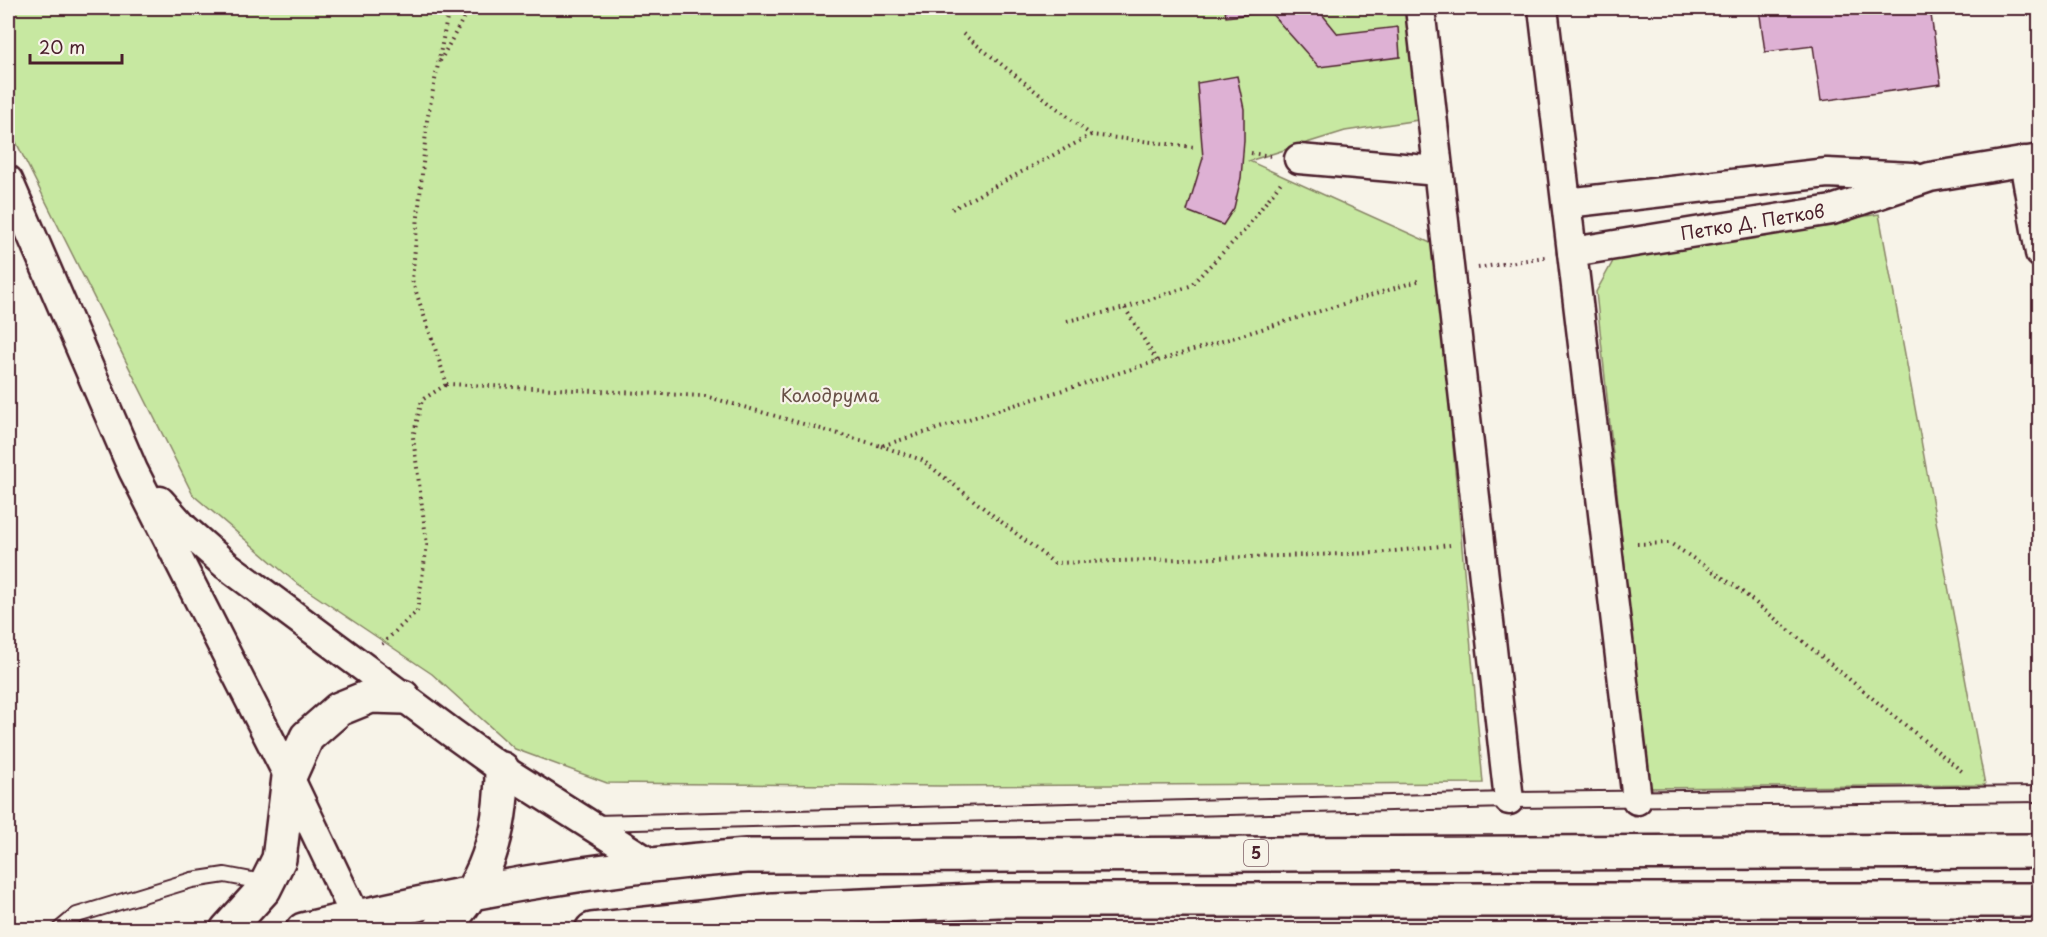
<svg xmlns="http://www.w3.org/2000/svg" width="2047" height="937" font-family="'Playpen Sans',sans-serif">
  <rect width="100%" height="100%" fill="#f7f3e8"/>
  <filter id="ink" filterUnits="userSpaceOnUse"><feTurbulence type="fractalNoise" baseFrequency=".0167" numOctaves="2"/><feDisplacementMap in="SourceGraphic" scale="12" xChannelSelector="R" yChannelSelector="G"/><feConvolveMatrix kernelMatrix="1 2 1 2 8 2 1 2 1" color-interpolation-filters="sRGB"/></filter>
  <g filter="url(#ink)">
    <path fill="#c7e8a1" stroke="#888466" stroke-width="1.5" d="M8,8H1405L1418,120L1345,131L1249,161L1435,245L1483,783L941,786L607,783L515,749L432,674L295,582L193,495L8,126Z
      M1879,214L1985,785L1648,788L1596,292L1616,256Z"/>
    <path fill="#deb1d4" stroke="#4a1f2b" stroke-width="1.5" d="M1225,8H1317L1338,34L1398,27L1400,57L1319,67L1270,12L1226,17Z
      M1759,8H1930L1941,84L1821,101L1813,46L1765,52Z
      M1237,76L1244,109V140L1241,178L1234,208L1223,225L1187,211L1203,158L1197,83Z"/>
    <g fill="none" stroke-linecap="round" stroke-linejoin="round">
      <defs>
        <path id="service" d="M596,823L1509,800L2040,794
          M59,930L77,915L192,880L225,875L267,883"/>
        <g id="minor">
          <path d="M1420,8L1509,800"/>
          <path d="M1543,8L1637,800"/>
          <path d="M1299,159L1438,171"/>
          <path d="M2024,161L2040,253"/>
          <path d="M8,180L133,470L289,777L362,930"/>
          <path d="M1567,203L1827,173L1913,177"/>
          <path id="s1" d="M1572,252L1832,210L1930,177L2040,159"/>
          <path d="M160,501L185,529L226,565L452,733L502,769L650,863"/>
        </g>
        <path id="primary" d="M227,930L264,889L279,859L289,777L307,737L339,709L371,696L403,697
          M303,930C451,894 594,867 746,856L2040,851
          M440,930C487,887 502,831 502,769
          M592,930L773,910L998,900H2040"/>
      </defs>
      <use href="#service" stroke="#4a1f2b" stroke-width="18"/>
      <use href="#minor" stroke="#4a1f2b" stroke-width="33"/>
      <use href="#primary" stroke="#4a1f2b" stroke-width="38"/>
      <path stroke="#4a1f2b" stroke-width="4" stroke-dasharray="1.5 4.5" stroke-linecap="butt" d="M449,8L427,121L412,280L447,384L705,396L881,446L1421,280
        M963,34L1091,135L1194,147
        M440,61L469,8
        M1251,153L1271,156
        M952,209L1091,135
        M1478,268L1545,257
        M1125,308L1157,361
        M1067,321L1125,308L1190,286L1244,231L1282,181
        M881,446L922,460L1054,563L1376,553L1450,545
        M1637,544L1670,543L1735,586L1964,773
        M382,644L417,611L427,545L413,437L422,400L447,384"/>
      <use href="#service" stroke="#f7f3e8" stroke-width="14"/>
      <use href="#minor" stroke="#f7f3e8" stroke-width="28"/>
      <use href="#primary" stroke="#f7f3e8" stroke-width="33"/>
    </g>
  </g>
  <g text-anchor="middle" stroke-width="4.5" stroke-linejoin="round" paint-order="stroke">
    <rect fill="#f7f3e8" stroke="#7e5f64" stroke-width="1.5" x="1244" y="840" width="24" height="26" rx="4.5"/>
    <g font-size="16" font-weight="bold" fill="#4a1f2b">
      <text x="1256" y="859">5</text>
    </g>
    <g font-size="18" fill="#4a1f2b" stroke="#f7f3e8">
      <text dy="6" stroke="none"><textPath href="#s1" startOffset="183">Петко Д. Петков</textPath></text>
    </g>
    <g font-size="18" fill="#695148" stroke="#f7f3e8">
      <text x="830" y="402">Колодрума</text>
    </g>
  </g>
  <rect width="2047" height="937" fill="none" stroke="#f7f3e8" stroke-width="30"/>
  <rect x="15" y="15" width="2017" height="907" fill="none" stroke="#4a1f2b" stroke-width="2" filter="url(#ink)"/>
  <path d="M30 54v9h92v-9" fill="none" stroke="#4a1f2b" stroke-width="3"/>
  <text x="39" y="54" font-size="18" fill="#4a1f2b" stroke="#f7f3e8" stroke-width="4.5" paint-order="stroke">20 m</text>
</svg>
